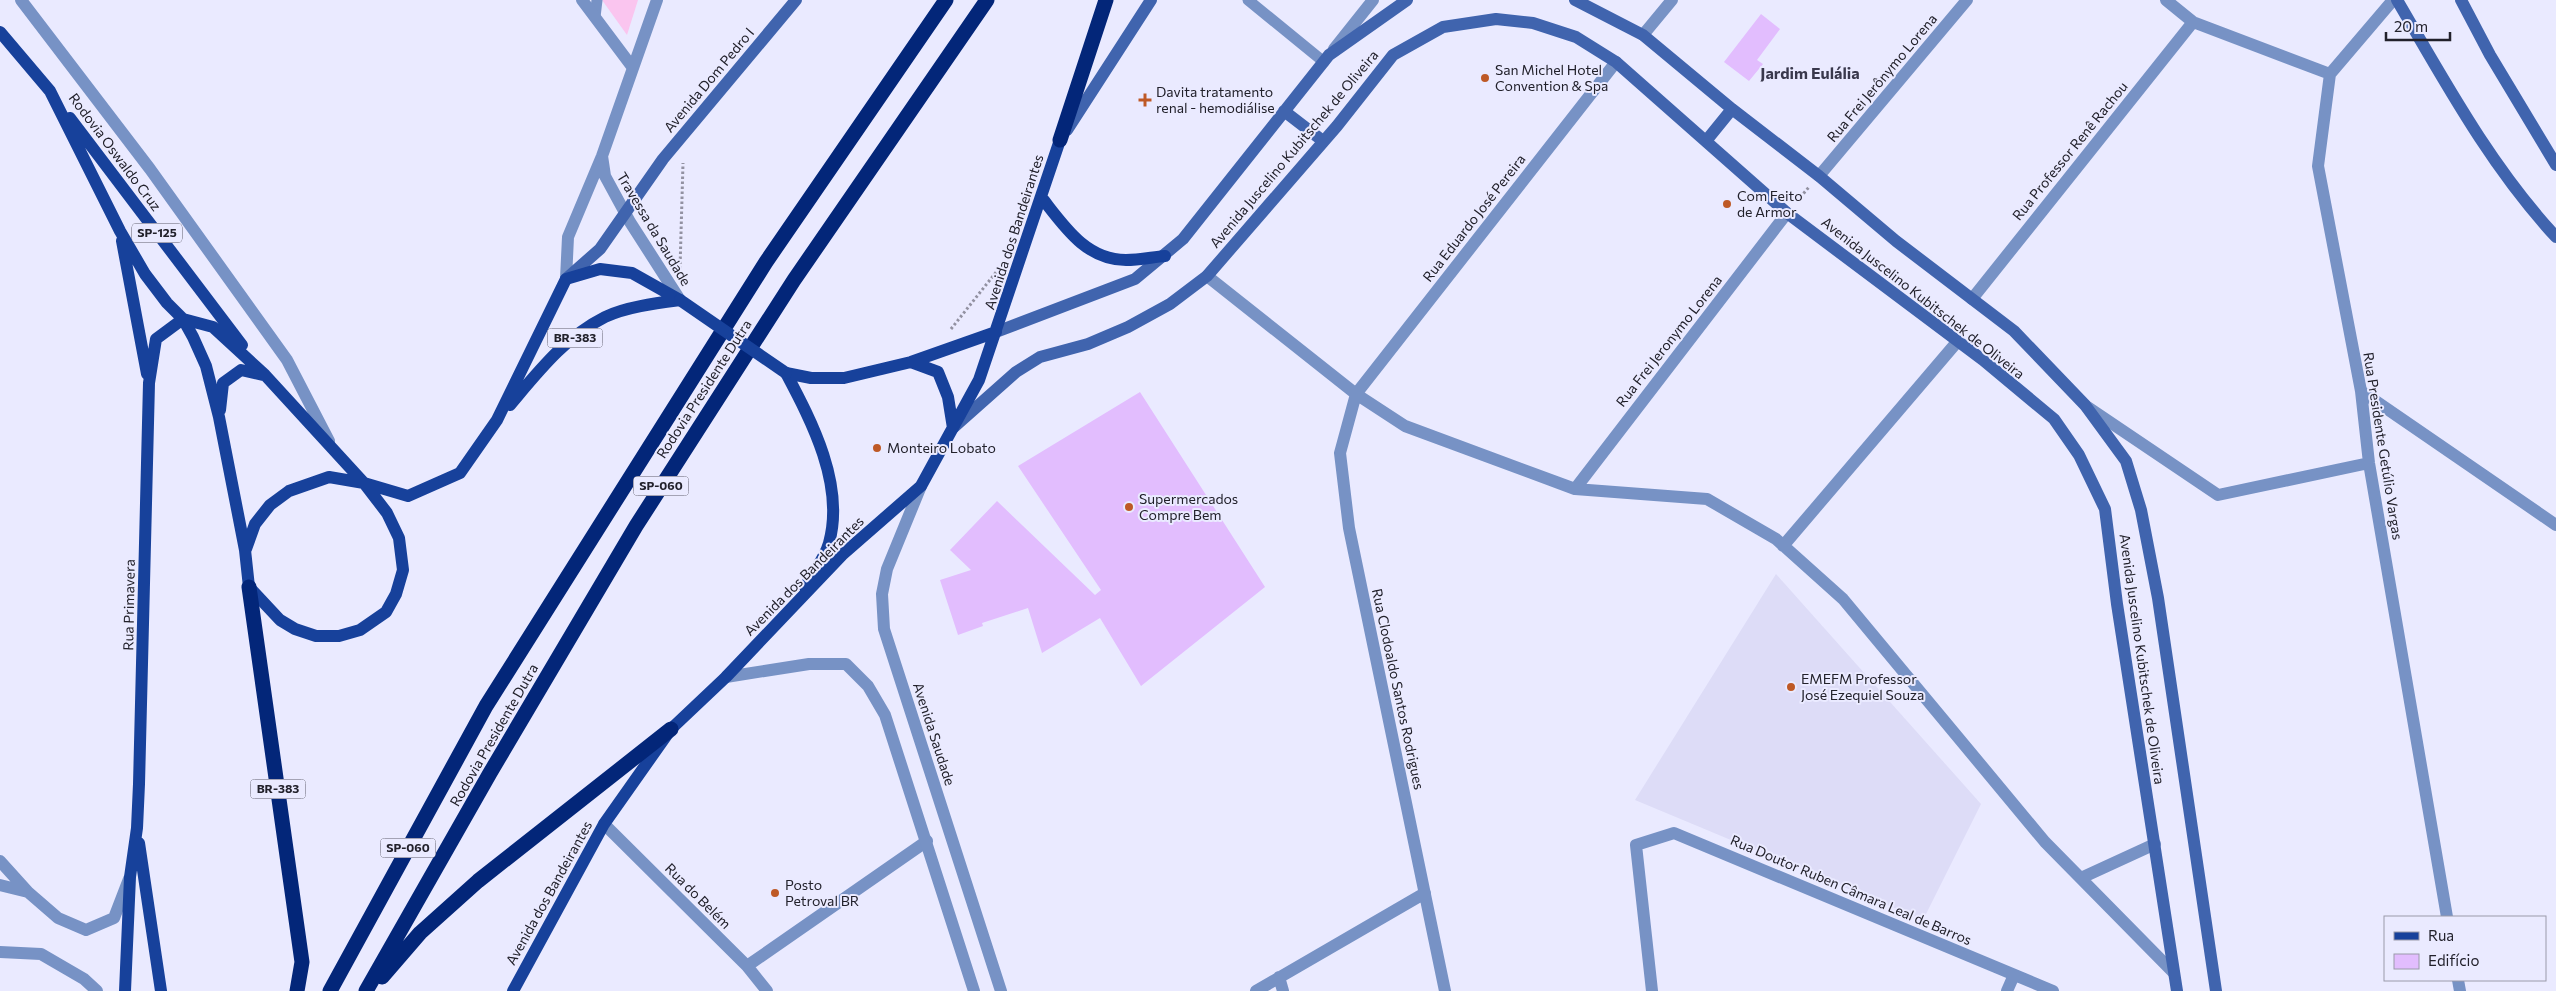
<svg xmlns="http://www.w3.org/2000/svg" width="2556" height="991" font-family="Commissioner,sans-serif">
  <rect width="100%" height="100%" fill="#eaeaff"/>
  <path fill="#dddcf7" d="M1776,574L1981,804L1923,920L1635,800Z"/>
  <path fill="#fac5ef" d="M602,0H638L627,35Z"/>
  <path fill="#e2bdfe" d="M1761,14L1780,29L1757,60L1763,64L1749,81L1724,62Z
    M1140,392L1265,587L1141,686L1100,618L1042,653L1028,608L982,623L983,626L958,635L940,580L971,570L950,550L997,501L1095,595L1101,590L1018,466Z"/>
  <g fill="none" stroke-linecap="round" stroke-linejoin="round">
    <path stroke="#9291a1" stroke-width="3" stroke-dasharray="2.5 2.5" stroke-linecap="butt" d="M1797,201L1809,187
      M680,269L683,163
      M951,329L997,271"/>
    <path stroke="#7792c5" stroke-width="11" d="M1248,0L1324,62
      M595,17L597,0"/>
    <path stroke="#7792c5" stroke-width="12" d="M21,0L150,169L287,360L329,441
      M582,0L633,68
      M2166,0L2193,22L2330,74
      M2393,0L2330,74L2318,166L2361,391L2369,463L2447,917
      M1643,35L1672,0
      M1334,49L1373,0
      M602,156L605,176L630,222L680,300
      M1819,176L1967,0
      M1207,276L1356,394L1405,426L1575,489L1707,499L1776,539L1843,599L2045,842L2174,973
      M566,279L568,237L602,156L657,0
      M1972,299L2193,22
      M2361,391L2556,525
      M2086,406L2218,495L2369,463
      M1575,489L1787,213
      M1783,546L1957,342
      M604,824L747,966L767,991
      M2081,878L2155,844
      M747,966L927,841
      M1279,977L1283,991
      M2458,980L2460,991
      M1256,991L1425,893
      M1445,991L1349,528L1340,453L1356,394L1616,62
      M1652,991L1636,845L1674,833L2053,991
      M2007,991L2014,975"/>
    <path stroke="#7792c5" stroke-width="12" d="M921,486L887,569L882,594L884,629L1001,991
      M726,677L809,664H846L868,686L885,715L974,991
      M0,861L28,892L58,918L86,930L114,918L129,879
      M0,885L28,892
      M0,952L41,954L84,979L97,991"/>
    <path stroke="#4064ae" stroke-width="12" d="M1575,0L1643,35L1732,109L1819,176L1896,241L2014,331L2085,405L2126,461L2141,510L2158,598L2216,991
      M2397,0C2445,82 2491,167 2556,237
      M2461,0L2490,55L2556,165
      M1284,111L1323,141
      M1067,130L1151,0
      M1706,141L1732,109
      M566,279L600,249L663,159L796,0
      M996,332L1135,279L1183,239L1329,55L1407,0
      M954,427L1016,372L1040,357L1088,344L1128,327L1170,304L1207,276L1337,126L1393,55L1443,27L1496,19L1533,23L1576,37L1616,62L1787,213L1983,360L2054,419L2079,455L2105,509L2117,604L2177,991"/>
    <path stroke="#17419b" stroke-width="12" d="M0,32L50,91L120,231L145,274L167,303L183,319L193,337L206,366L219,417L245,550L249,587L280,620L295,629L316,636H339L360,630L386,612L396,594L403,570L399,538L387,513L364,483L265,375L213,327L183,319
      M70,118L242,345
      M1042,198C1064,226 1086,260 1126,260C1139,260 1153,257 1165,256
      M122,241L147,374
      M911,362L938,372L948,397L953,428
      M786,373C812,422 845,485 829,543C825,558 812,574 805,587
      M786,373L811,378H844L911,362L996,332
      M510,405C538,372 565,337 605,317C625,307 657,303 680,300
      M220,410L223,383L241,370L263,375
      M246,549L255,524L270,505L289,491L329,477L364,483L408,496L460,473L497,420L566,279L600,269L632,273L680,300
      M139,843L161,991
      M125,991L130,877L137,828L139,784L149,383L156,339L183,319
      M513,991L604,824L671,729L726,677L842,555L921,486L979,380L1060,140"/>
    <path stroke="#032679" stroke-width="15" d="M1060,140L1106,0
      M249,587L302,962L297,991
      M382,977L420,933L478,881L671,729
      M330,991L486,706L766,262L946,0
      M366,991L490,773L636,526L794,280L987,0"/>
    <path stroke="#17419b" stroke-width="12" d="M680,300L786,373"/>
  </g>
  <g fill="#be5926" stroke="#eaeaff" stroke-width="2">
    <circle cx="1485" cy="78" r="5"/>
    <path d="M1142.5 92.5h5v5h5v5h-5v5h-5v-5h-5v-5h5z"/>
    <circle cx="1727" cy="204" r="5"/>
    <circle cx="877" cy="448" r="5"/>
    <circle cx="1129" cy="507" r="5"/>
    <circle cx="1791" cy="687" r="5"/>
    <circle cx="775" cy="893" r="5"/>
  </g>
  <g text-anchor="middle" stroke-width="4" stroke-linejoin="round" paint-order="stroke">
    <g fill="#eaeaff" stroke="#5e5d6b" stroke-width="1">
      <rect x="132" y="223.5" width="50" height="19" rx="4"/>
      <rect x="547.5" y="328.5" width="55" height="19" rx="4"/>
      <rect x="633.5" y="476.5" width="55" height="19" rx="4"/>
      <rect x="250.5" y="779.5" width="55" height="19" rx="4"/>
      <rect x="380.5" y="838.5" width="55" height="19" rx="4"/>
    </g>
    <g font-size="12" font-weight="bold" fill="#22212b">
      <text x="157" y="237">SP-125</text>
      <text x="575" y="342">BR-383</text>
      <text x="661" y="490">SP-060</text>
      <text x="278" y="793">BR-383</text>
      <text x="408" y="852">SP-060</text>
    </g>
    <g font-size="14" fill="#22212b" stroke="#eaeaff" text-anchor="start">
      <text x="1495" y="75">San Michel Hotel<tspan x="1495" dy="16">Convention &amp; Spa</tspan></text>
      <text x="1156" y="97">Davita tratamento<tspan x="1156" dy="16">renal - hemodiálise</tspan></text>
      <text x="1737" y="201">Com Feito<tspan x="1737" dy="16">de Armor</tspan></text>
      <text x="887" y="453">Monteiro Lobato</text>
      <text x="1139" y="504">Supermercados<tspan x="1139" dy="16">Compre Bem</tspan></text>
      <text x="1801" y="684">EMEFM Professor<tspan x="1801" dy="16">José Ezequiel Souza</tspan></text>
      <text x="785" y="890">Posto<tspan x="785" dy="16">Petroval BR</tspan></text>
    </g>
    <g font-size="14" fill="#22212b" stroke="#eaeaff">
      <text transform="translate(1882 78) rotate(-50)" y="5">Rua Frei Jerônymo Lorena</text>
      <text transform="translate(709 80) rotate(-50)" y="5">Avenida Dom Pedro I</text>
      <text transform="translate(1294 149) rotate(-50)" y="5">Avenida Juscelino Kubitschek de Oliveira</text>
      <text transform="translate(2070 151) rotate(-51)" y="5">Rua Professor Renê Rachou</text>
      <text transform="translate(115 152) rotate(53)" y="5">Rodovia Oswaldo Cruz</text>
      <text transform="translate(1474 218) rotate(-52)" y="5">Rua Eduardo José Pereira</text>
      <text transform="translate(654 229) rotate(59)" y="5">Travessa da Saudade</text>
      <text transform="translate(1014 232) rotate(-72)" y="5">Avenida dos Bandeirantes</text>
      <text transform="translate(1923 298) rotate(38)" y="5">Avenida Juscelino Kubitschek de Oliveira</text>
      <text transform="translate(1669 341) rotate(-52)" y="5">Rua Frei Jeronymo Lorena</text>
      <text transform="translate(704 389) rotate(-57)" y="5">Rodovia Presidente Dutra</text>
      <text transform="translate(2383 446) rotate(81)" y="5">Rua Presidente Getúlio Vargas</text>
      <text transform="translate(804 576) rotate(-45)" y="5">Avenida dos Bandeirantes</text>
      <text transform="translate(129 605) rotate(-89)" y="5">Rua Primavera</text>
      <text transform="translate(2142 659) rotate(82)" y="5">Avenida Juscelino Kubitschek de Oliveira</text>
      <text transform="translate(1398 689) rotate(78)" y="5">Rua Clodoaldo Santos Rodrigues</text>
      <text transform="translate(934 734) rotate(72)" y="5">Avenida Saudade</text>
      <text transform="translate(494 735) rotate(-60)" y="5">Rodovia Presidente Dutra</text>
      <text transform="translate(1851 890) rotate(23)" y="5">Rua Doutor Ruben Câmara Leal de Barros</text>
      <text transform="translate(549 893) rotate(-61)" y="5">Avenida dos Bandeirantes</text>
      <text transform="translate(698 896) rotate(45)" y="5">Rua do Belém</text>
    </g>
    <g font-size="16" font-weight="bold" fill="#39384c" stroke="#eaeaff">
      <text x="1810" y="79">Jardim Eulália</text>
    </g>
  </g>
  <rect x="2384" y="916" width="162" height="65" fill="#eaeaff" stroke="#9a9aaa"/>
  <rect x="2394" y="932" width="25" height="8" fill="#17419b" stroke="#9a9aaa"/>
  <text x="2428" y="941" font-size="15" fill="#22212b">Rua</text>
  <rect x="2394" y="954" width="25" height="15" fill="#e2bdfe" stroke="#9a9aaa"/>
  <text x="2428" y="966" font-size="15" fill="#22212b">Edifício</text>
  <path d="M2386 32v8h64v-8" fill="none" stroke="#22212b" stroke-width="2.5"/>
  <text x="2394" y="32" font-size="15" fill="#22212b" stroke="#eaeaff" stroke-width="4" paint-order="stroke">20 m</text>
</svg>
